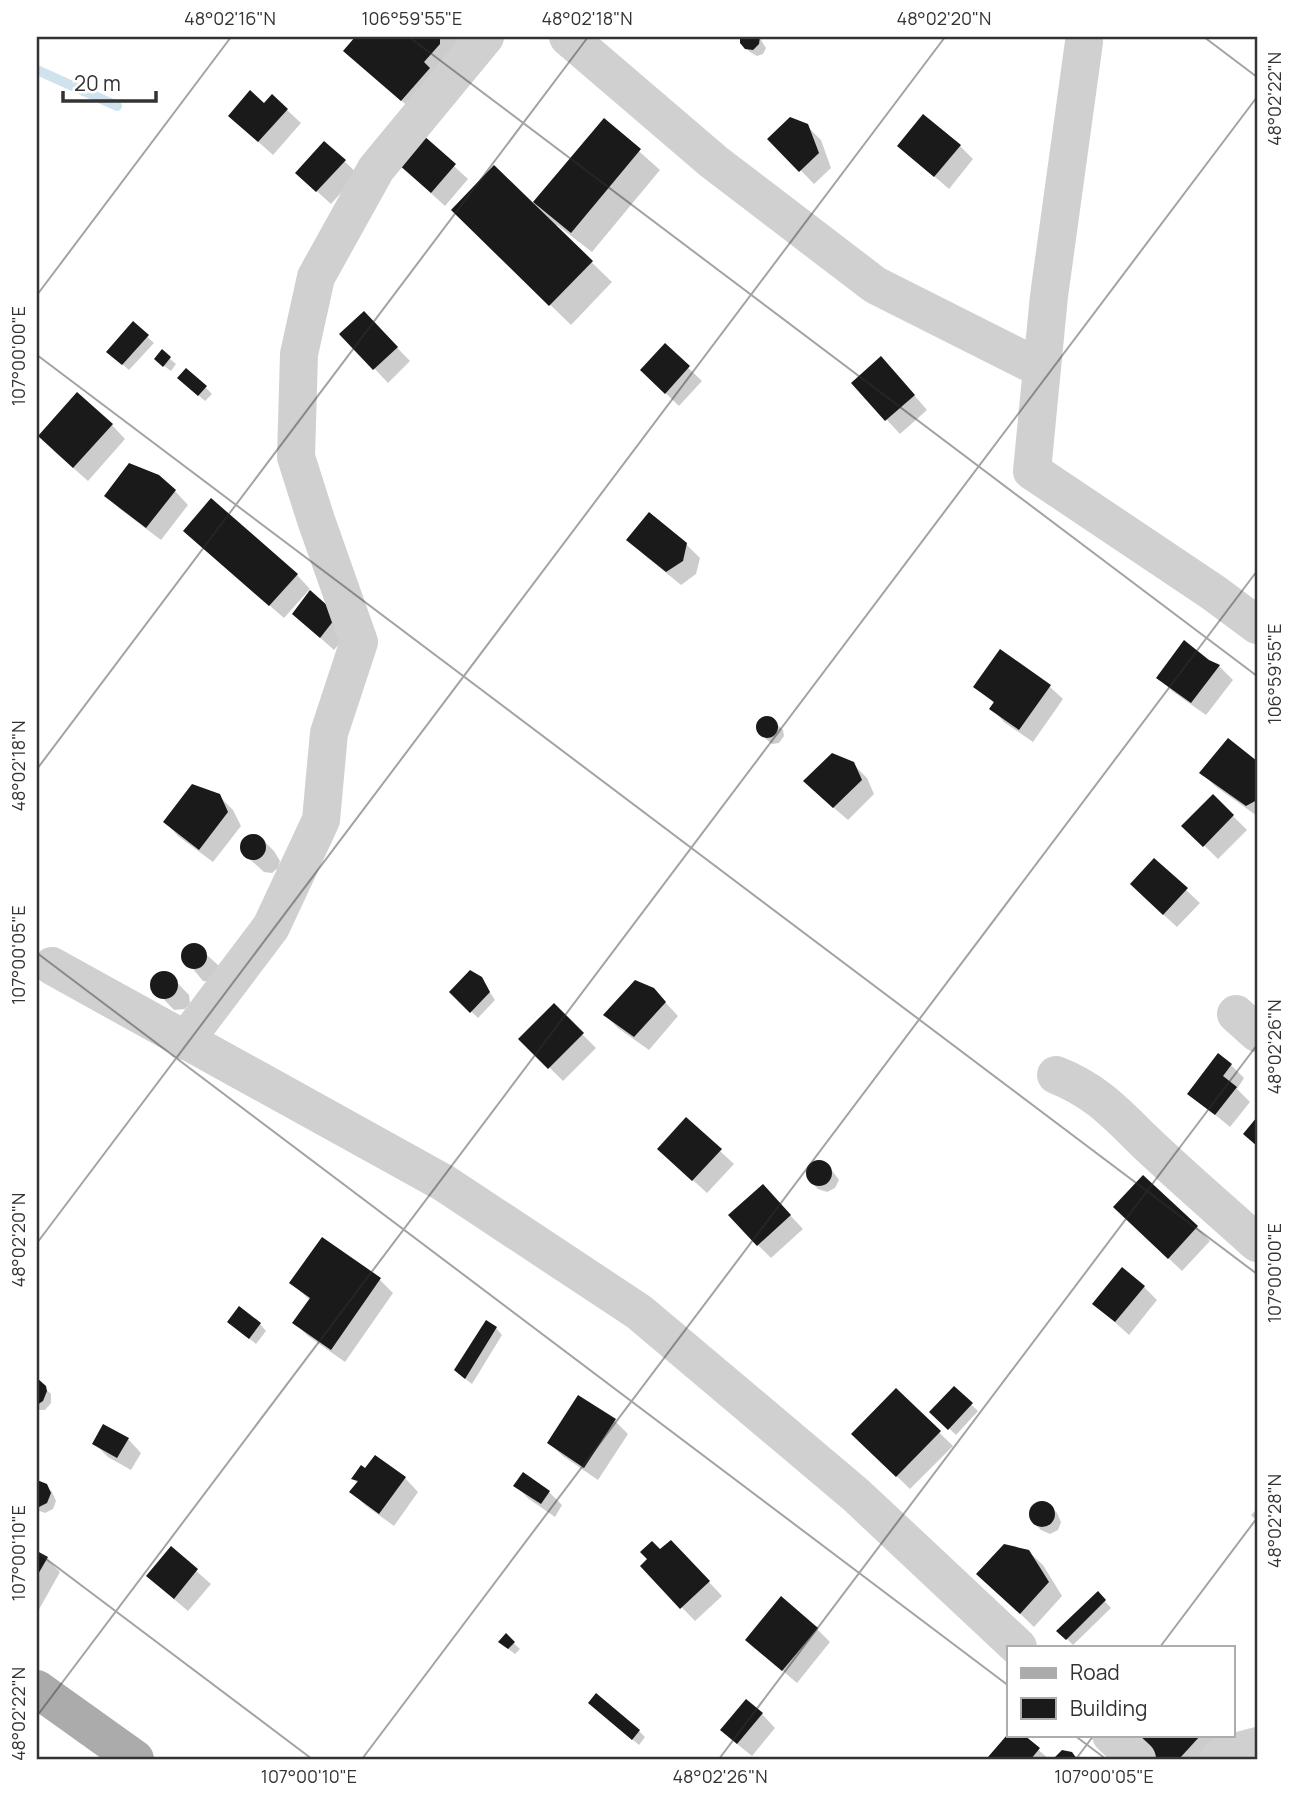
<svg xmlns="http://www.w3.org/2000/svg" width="1294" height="1796" font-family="Manrope,sans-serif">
  <rect width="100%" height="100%" fill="#fff"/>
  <path fill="#0003" d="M357,37H457L460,40L423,120L345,50Z
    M742,37H759L766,48L763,54L757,56L750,52L744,46Z
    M264,105L287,110L301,123L273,155L244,129Z
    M604,120L660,170L592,252L557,225L555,227L612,282L571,325L453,210L533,205Z
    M807,126L821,140L831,168L814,184L770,139Z
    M423,138L468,179L445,206L413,177Z
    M899,146H960L973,159L949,189Z
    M344,161L358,174L331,204L311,186Z
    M133,324L154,343L129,370L115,358Z
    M377,327L410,361L388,383L342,334Z
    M665,346L702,381L679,406L655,383Z
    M162,352L176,364L171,371L163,365Z
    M894,372L927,410L900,434L853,383Z
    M186,384L205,387L212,394L205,401Z
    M112,425L125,439L88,481L53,450Z
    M175,491L188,505L161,540L120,509L106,495Z
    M199,544L297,575L310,589L308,590L351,630L334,650L308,627L310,593L308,591L284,618Z
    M686,544L700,558L696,574L681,585L642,553Z
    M1208,662L1219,666L1233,680L1206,715L1172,691L1158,677Z
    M975,686H1049L1063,699L1033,742L1004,722L991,708L995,704Z
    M771,719L783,730L784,736L779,743L772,744L760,734L758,724L762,720Z
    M1228,741L1257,763V816L1215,786L1202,773Z
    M853,764L867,778L874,794L848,820L819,795Z
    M219,796L233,810L241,826L213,862L178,836L165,822Z
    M1213,796L1247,830L1218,859L1184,826Z
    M252,835L260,837L274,851L280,861L278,868L272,873L264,872L243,853V842Z
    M1186,890L1200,903L1177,927L1145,898Z
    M191,946L198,947L218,965L219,975L211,982L203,981L183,957L185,950Z
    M162,973L169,974L189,995L190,1003L185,1009L174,1010L152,987L153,980Z
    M481,979L495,1000L478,1018L451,992Z
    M653,989L678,1016L649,1050L618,1028L605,1015Z
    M554,1006L596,1048L563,1081L521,1039Z
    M1231,1065L1244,1078L1237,1089L1250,1102L1230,1127L1189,1093Z
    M720,1151L734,1164L707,1193L673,1162Z
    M819,1161L828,1165L839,1180L835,1188L827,1192L818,1189L811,1182L808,1173L811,1165Z
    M776,1200L803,1229L771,1258L758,1245Z
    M1129,1221L1197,1227L1210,1241L1182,1271Z
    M380,1280L393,1293L345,1362L308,1336L295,1323L310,1300L291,1283Z
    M1144,1287L1157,1300L1129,1335L1095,1304Z
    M260,1324L266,1331L256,1344L236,1328Z
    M496,1328L502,1335L472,1384L463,1377Z
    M37,1381L51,1394V1403L45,1410H37Z
    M954,1388L978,1411L956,1435L932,1412Z
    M896,1390L953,1446L910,1489L853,1434Z
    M615,1421L628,1434L598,1480L563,1456L549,1443Z
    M128,1439L141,1453L131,1470L108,1457L94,1443Z
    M405,1478L418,1492L394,1526L365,1505L352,1492L358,1483L353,1479Z
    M37,1482L46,1485L52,1492L56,1501L53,1509L45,1513L37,1510Z
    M516,1486L549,1492L562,1505L555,1517L529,1499Z
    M1041,1503L1050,1506L1057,1513L1061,1522L1058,1530L1050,1534L1041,1530L1034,1523L1030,1515L1033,1507Z
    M1257,1509V1521L1251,1515Z
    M171,1549L211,1584L188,1611L162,1589Z
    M1028,1551L1043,1565L1062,1596L1034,1627L992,1587Z
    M661,1552L684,1555L722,1596L695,1621L642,1566Z
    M37,1553L47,1559L60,1572L37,1613Z
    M1098,1594L1111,1608L1073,1645L1059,1631Z
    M817,1629L830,1642L797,1683L747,1640Z
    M506,1636L520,1649L515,1654L507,1648Z
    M596,1709L639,1731L645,1737L639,1745Z
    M762,1714L775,1728L752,1756L736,1743Z
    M1009,1735H1021L1049,1759H993L990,1757Z
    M1147,1735H1217L1222,1740L1204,1759H1157L1140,1743Z"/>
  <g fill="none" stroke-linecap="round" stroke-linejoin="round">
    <path stroke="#cfe2ee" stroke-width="10" d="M37,70L117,106"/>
  </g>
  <path fill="#1a1a1a" d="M355,37H440V44L424,62L430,68L401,101L343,51Z
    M740,37H760L759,44L753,50L745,49L740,43Z
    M250,90L264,103L272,94L288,109L258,142L228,116Z
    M923,114L961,145L934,177L897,146Z
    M790,117L808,124L819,153L799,172L767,139Z
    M604,118L641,149L571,233L533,202Z
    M423,135L456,164L431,193L398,164Z
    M324,141L346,160L316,192L295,173Z
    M494,165L593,261L549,306L451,210Z
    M364,311L398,347L373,370L339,334Z
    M133,321L149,335L122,365L106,352Z
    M665,343L690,366L665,394L640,370Z
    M162,349L171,357L163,367L154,359Z
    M881,356L915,395L885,421L851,383Z
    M186,368L207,386L198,396L177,378Z
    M77,392L113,424L73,468L38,436Z
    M129,463L159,475L176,490L146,528L104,496Z
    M211,498L298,574L269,606L183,531Z
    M649,512L687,543L683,561L666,572L626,540Z
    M310,590L338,615L320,638L292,614Z
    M1184,640L1209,660L1220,665L1191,703L1156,678Z
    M1000,649L1051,685L1019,730L989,709L994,702L973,687Z
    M756 727a11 11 0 1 1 22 0a11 11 0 1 1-22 0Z
    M1228,738L1257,761V800L1246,806L1199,773Z
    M832,753L854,762L862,780L833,808L803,781Z
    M192,784L220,794L228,812L199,850L163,822Z
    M1213,794L1234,815L1203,847L1181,826Z
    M240 847a13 13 0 1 1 26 0a13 13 0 1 1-26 0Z
    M1154,858L1188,888L1163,915L1130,884Z
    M181 956a13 13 0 1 1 26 0a13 13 0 1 1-26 0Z
    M470,970L482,977L490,992L470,1013L449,992Z
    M150 985a14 14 0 1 1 28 0a14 14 0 1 1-28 0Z
    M635,980L654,988L666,1002L634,1037L603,1015Z
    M554,1003L584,1033L548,1069L518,1039Z
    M1218,1053L1232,1064L1223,1076L1237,1087L1215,1115L1187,1094Z
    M686,1117L722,1149L692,1181L657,1149Z
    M1257,1117V1146L1243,1134Z
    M806 1173a13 13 0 1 1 26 0a13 13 0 1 1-26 0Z
    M1143,1175L1198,1226L1168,1259L1113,1207Z
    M763,1184L791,1215L757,1246L728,1215Z
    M322,1237L381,1278L331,1350L292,1323L310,1298L289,1283Z
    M1122,1267L1145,1286L1115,1322L1092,1304Z
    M239,1306L261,1323L249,1339L227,1322Z
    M486,1320L497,1327L465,1379L454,1370Z
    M37,1378L46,1386L47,1391L43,1401L37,1405Z
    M954,1386L973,1403L948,1430L929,1412Z
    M896,1388L941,1431L896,1477L851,1434Z
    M578,1395L616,1419L584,1468L547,1443Z
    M103,1424L129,1438L117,1458L92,1444Z
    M375,1455L406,1477L379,1514L349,1492L358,1481L351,1479L361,1465L365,1468Z
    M523,1472L550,1491L541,1504L513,1486Z
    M37,1480L47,1484L51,1493L47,1503L37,1508Z
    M1029 1514a13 13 0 1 1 26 0a13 13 0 1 1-26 0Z
    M671,1540L710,1581L680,1609L640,1566L647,1559L640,1552L652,1541L660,1549Z
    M1004,1544L1029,1550L1049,1582L1020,1614L976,1574Z
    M171,1546L198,1569L174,1599L146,1576Z
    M37,1551L48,1557L37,1576Z
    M1098,1591L1106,1600L1066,1640L1056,1631Z
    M781,1596L818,1628L782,1671L745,1640Z
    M506,1633L515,1642L508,1649L498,1642Z
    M596,1693L640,1730L632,1740L588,1703Z
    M746,1699L763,1713L737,1744L720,1730Z
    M1007,1735H1024L1040,1748L1031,1759H991L988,1757Z
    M1145,1735H1201L1179,1759H1156L1138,1743Z
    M1062,1750L1072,1752L1077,1759H1053Z"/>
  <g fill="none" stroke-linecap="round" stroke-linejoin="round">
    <path stroke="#d0d0d0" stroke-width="38" d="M568,37L714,162L875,285L1042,369
      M1084,42L1049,296L1032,471L1214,593L1257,625
      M52,966L444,1183L639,1312L856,1495L1018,1647
      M1236,1014L1257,1033
      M185,1041L271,927L321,820L329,733L359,642L316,520L296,457L299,354L316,277L376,169L485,37
      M1056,1075C1102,1093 1122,1121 1157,1153C1190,1184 1224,1213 1257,1243
      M1111,1735L1137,1759
      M1218,1759L1223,1755L1257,1746"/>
    <path stroke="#ababab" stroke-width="38" d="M37,1689L135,1759"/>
  </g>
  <path fill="none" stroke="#333" stroke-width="2" stroke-opacity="0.45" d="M409,37L1257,676M1204,37L1257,77M37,295L231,37M37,355L1257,1274M37,769L588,37M37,953L1009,1686M37,1243L945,37M37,1552L312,1759M1160,1647L1257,1518M37,1716L1257,97M1074,1735L1106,1759M362,1759L1257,571M719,1759L1257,1045M1076,1759L1094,1735"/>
  <rect width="1294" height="1796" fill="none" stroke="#ffffff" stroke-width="77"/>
  <rect x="1007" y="1646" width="228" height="91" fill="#ffffff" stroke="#adadad" stroke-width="2"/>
  <rect x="1021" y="1668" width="35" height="10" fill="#ababab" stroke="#adadad" stroke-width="2"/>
  <text x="1070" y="1680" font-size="21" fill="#333333">Road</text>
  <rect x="1021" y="1698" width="35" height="21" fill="#1a1a1a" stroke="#adadad" stroke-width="2"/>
  <text x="1070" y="1716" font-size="21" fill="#333333">Building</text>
  <path d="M63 91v10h93v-10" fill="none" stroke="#333333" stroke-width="3.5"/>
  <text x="74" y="91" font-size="21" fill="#333333" stroke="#ffffff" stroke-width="5" paint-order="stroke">20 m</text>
  <rect x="38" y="38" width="1218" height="1720" fill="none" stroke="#333" stroke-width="2.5"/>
  <g font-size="18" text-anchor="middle" fill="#333">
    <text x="230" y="25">48°02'16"N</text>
    <text x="412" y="25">106°59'55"E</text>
    <text x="587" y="25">48°02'18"N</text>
    <text x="944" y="25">48°02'20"N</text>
    <text transform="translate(1275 99) rotate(-90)" y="6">48°02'22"N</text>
    <text transform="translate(19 356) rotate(-90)" y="6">107°00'00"E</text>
    <text transform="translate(1275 674) rotate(-90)" y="6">106°59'55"E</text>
    <text transform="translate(19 766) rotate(-90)" y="6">48°02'18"N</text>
    <text transform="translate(19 955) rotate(-90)" y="6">107°00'05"E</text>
    <text transform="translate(1275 1047) rotate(-90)" y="6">48°02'26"N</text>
    <text transform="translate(19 1240) rotate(-90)" y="6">48°02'20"N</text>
    <text transform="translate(1275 1273) rotate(-90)" y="6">107°00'00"E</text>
    <text transform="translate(1275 1521) rotate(-90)" y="6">48°02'28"N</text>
    <text transform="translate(19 1553) rotate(-90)" y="6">107°00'10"E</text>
    <text transform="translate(19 1714) rotate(-90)" y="6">48°02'22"N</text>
    <text x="309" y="1783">107°00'10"E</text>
    <text x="720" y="1783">48°02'26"N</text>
    <text x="1104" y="1783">107°00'05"E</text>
  </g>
</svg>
